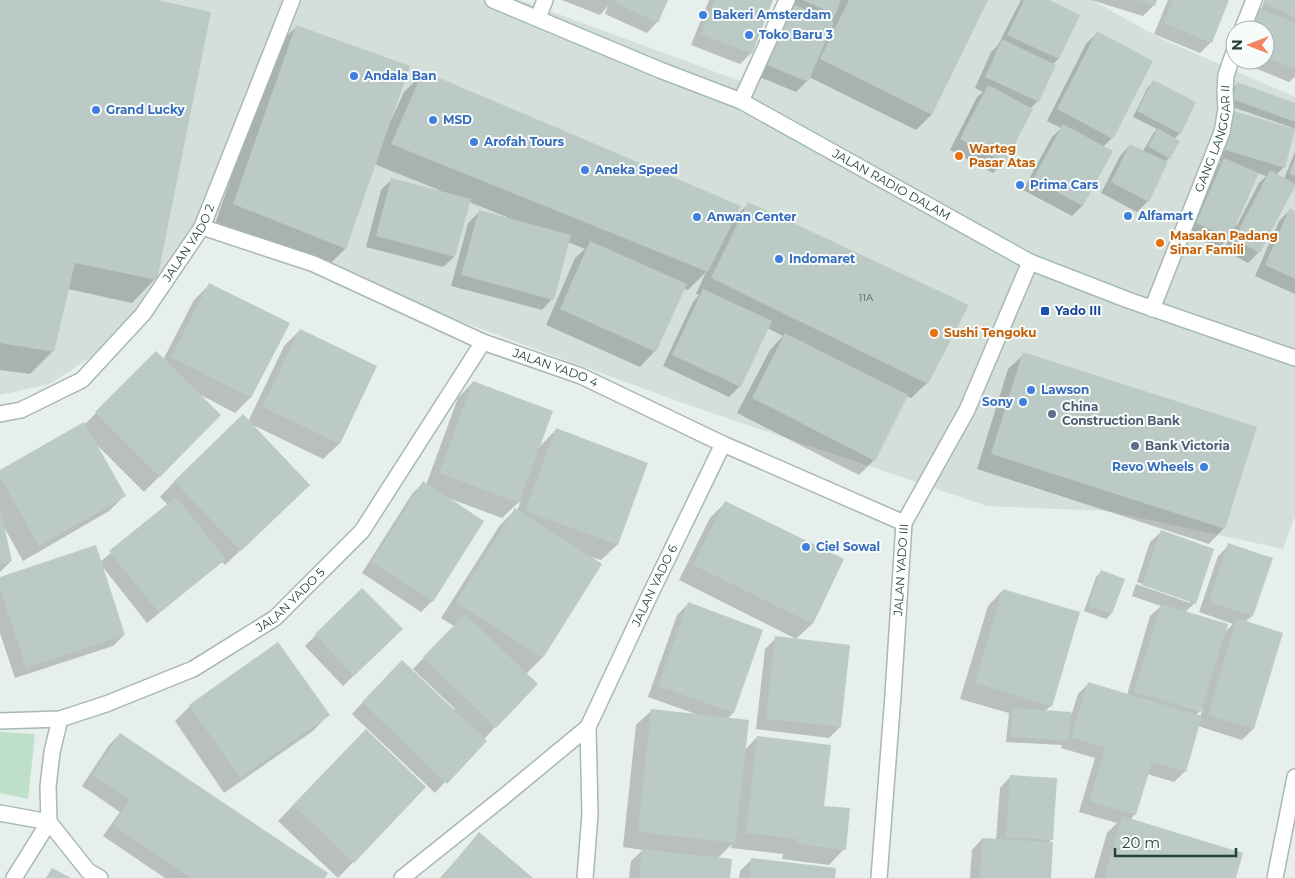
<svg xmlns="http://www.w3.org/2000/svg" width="1295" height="878" font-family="Montserrat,sans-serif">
  <rect width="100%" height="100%" fill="#e6efeb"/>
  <path fill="#d4dfda" d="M0,0H520L751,85L788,0H1092L1162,39L1295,97V516L1283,549L1108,511L987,506L680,402L214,231L185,241L155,315L50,384L0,395Z"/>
  <path fill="#bfe0c8" d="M0,732L35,734L28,799L0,793Z"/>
  <path fill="#0003" fill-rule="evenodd" d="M0,0H153L155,279L132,303L68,289L53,351L30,374L0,370Z
    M562,0H667L657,22L647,33L605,14L608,6L600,15Z
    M709,0H772L751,53L740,64L691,45Z
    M794,0H987L931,115L916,130L809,77L807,81L796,92L757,76ZM835,13L831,22L827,20Z
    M1021,0H1046L1058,59L1053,64L1038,101L1030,109L1004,162L993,173L950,150L977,97L983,92L975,88L991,52L998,45Z
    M1091,0H1155L1154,5L1143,16Z
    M1168,0H1227L1211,42L1200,53L1154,34Z
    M1259,0H1263L1259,8L1261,9L1265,0H1295V77L1289,82L1235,60H1265V30H1244Z
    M296,27L391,117L392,118L404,92L423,73L735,217L748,204L927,383L911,398L906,396L874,460L859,475L737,413L770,350L783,336L767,328L740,386L729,397L663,366L693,302L699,295L696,294L706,272L688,290L683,288L655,351L640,367L546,325L575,258L585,249L568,242L552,299L542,310L451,286L468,223L479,212L506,219L507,217L469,202L454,257L443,267L366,247L381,190L392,179L439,192V190L374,164L345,249L326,268L215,224L277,46Z
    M1097,33L1112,138L1103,147L1082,206L1072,216L1023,190L1052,137L1061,128L1047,121L1086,44Z
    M1153,82L1180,133L1174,139L1169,158L1165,162L1148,201L1137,212L1101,193L1120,156L1130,145L1143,151L1153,134L1157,129L1133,117L1148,87Z
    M1238,83L1295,104V127L1293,130V128L1227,105L1232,89Z
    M1223,124L1284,167L1276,175L1284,179L1295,152V184L1259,252L1248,263L1224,250L1230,236L1219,248L1186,234L1213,171L1221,162L1212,160ZM1257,173L1266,176L1259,183L1237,225H1235Z
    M1290,210L1295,212V294L1255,276L1279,221Z
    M210,284L250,398L235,413L199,394L219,415L144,492L96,444L124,496L109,511L23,561L4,527L11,561L0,572V472L84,425L156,353L163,360L194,300Z
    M300,330L375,367L339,444L323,459L251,424L293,500L225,565L222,562L147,623L102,566L124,635L113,646L15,678L0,633V578L100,562L168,505L160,497L175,481L248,422L284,346Z
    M1024,354L1224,528L1209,544L977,469L1008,369Z
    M473,382L538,448L556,430L646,464L617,545L601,560L591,557L601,564L542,658L526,674L495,727L435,793L352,714L391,672L454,711L455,709L413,669L454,626L441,618L500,525L515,510L517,511L521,500L502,518L448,498L432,601L421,612L362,573L412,494L423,483L426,485L458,398Z
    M726,502L843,560L812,624L796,639L679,580L710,518Z
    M1161,532L1195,603L1185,612L1224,633L1233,624L1199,612L1218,556L1229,545L1252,616L1245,622L1281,634L1253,729L1242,740L1198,726L1185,771L1174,782L1147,774L1135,814L1130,820L1234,878H1094L1107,833L1117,823L1079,812L1095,758L1061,748L1062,745L1006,742L1009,713L960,699L988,606L1003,590L1051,706L1045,711L1072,713L1078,694L1089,683L1127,695L1150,616L1161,606L1132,596L1136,584L1190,603V600L1137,582L1150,542ZM1203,708L1200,717L1196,715Z
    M1101,572L1111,614L1106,619L1084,611L1096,577Z
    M362,589L401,629L343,686L305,646Z
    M688,604L762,630L733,713L727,719L744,751L757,737L823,807L844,849L829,865L782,859L783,854L731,848L732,844L717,859L729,878H629L631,861L643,850L623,847L636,725L652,710L696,714L648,697L677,615Z
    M776,638L840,727L829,738L756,729L765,649Z
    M190,706L328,715L313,731L224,793L175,721Z
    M120,734L324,878H165L103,836L120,812L82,786L109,745Z
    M350,746L424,787L338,878L278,821Z
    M1010,777L1052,839L1048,843L1050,878H970L972,850L982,839L996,840L1000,788Z
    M479,834L531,878H440Z
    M751,860L834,878H739L740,871Z"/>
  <path fill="#bbcac4" d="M0,0H158L211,12L157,280L75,263L54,352L0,343Z
    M616,0H668L658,23L615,3Z
    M715,0H773L752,54L701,34Z
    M803,0H841L835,15Z
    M849,0H988L932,115L820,59Z
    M1024,0H1049L1080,15L1059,59L1007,35Z
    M1138,0H1157L1155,6Z
    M1173,0H1229L1212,43L1164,23Z
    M1264,0H1295V17L1263,3Z
    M793,4L834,22L808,82L767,65Z
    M1259,8L1295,23V69L1265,57V30H1250Z
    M296,25L410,66L346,249L233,204Z
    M1097,31L1153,61L1113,139L1057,109Z
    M1002,39L1056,65L1039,102L985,77Z
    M423,71L741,206L708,272L391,144Z
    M1153,80L1196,102L1181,134L1137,111Z
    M1237,82L1295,103V122L1232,99Z
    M988,85L1033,109L1005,163L960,139Z
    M1233,111L1295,129L1285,168L1222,149Z
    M1063,124L1113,151L1083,206L1033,179Z
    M1158,128L1180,141L1170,159L1148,146Z
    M1130,144L1168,162L1149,202L1111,182Z
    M1224,158L1259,173L1230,238L1196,223Z
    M1295,158V176L1289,174Z
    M1270,170L1295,184V186L1260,253L1234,239Z
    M391,178L471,199L455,257L376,236Z
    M748,202L969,305L928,384L711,278Z
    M1290,208L1295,211V279L1265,265Z
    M479,210L571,235L554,300L461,275Z
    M590,241L687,284L656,352L560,309Z
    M209,283L290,323L251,398L171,357Z
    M703,289L772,321L741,387L672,355Z
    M300,329L377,366L340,444L262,407Z
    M785,333L908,395L875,461L752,398Z
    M156,351L221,415L160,477L95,412Z
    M1023,352L1257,427L1225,529L991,454Z
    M473,381L553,411L519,503L439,473Z
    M243,414L310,485L241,551L174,481Z
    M84,422L126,496L39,546L0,477V470Z
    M556,428L648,463L618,545L525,511Z
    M423,481L484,521L433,602L372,562Z
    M176,497L226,559L159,613L109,551Z
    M725,501L844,559L813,624L693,565Z
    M0,507L12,561L0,564Z
    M515,508L602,564L543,658L456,602Z
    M1161,530L1214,549L1196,604L1142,585Z
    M1228,543L1273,558L1253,616L1209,602Z
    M96,545L125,635L26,668L0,590V577Z
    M1101,570L1125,579L1112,614L1088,606Z
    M362,588L403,629L354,676L315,634Z
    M1003,589L1080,612L1052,707L975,683Z
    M688,602L763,630L734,713L658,686Z
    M1161,604L1228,624L1201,712L1134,692Z
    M465,614L538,684L496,728L423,657Z
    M1237,618L1283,633L1254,729L1208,715Z
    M775,636L850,645L841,727L766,719Z
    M278,642L330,715L240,778L189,705Z
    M402,660L487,741L447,784L362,702Z
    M1088,682L1202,716L1186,772L1152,762L1136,815L1089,801L1105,748L1071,737Z
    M1013,708L1071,712L1069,741L1011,737Z
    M651,709L749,720L735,843L638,832Z
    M366,729L426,787L354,863L293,805Z
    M120,733L328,873L325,878H191L113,825L130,800L92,775Z
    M757,736L831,745L824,806L850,808L846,850L797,844V839L746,833Z
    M1010,775L1057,778L1053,840L1006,837Z
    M1122,816L1243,853L1236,878H1104Z
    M479,832L533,878H441Z
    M982,838L1053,842L1051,878H980Z
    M642,849L732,859L730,878H639Z
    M751,858L836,868L835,878H749Z
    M52,868L71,878H46Z"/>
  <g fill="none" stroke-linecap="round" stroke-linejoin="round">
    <defs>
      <g id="street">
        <path d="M538,18L545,0"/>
        <path d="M1242,30L1254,0"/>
        <path d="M741,101L787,0"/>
        <path id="s1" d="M202,227L314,264L483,342L581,376L723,444L904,523"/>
        <path id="s2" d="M1152,309L1222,132L1226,109L1225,91L1226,75L1235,49"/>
        <path id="s3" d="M0,414L21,410L82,380L143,314L202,227L292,0"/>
        <path id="s4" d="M0,721L60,719L106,704L193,669L275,618L362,531L483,342"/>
        <path d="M0,813L49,822L88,871L100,878"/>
        <path d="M49,822L48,787L52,752L60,719"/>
        <path d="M14,878L49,822"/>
        <path id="s5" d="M402,878L507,794L588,727L648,599L723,444"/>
        <path d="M585,878L590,814L588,727"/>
        <path id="s6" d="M879,878L893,695L904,523L967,410L1030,262"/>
        <path d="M1275,878L1295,777"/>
      </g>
      <g id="secondary">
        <path id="s7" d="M493,0L660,70L741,101L1030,262L1128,300L1295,358"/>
      </g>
    </defs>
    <use href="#street" stroke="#a8b8b2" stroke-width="18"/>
    <use href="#secondary" stroke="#a4bbb3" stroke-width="18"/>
    <use href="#street" stroke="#fff" stroke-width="15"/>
    <use href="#secondary" stroke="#fff" stroke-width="15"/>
  </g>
  <g fill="#3f7fe0" stroke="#f7fbf9" stroke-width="2">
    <circle cx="703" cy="15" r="5"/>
    <circle cx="749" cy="35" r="5"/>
    <circle cx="354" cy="76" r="5"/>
    <circle cx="96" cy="110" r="5"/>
    <circle cx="433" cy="120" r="5"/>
    <circle cx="474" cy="142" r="5"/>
    <circle cx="585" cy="170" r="5"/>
    <circle cx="1020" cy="185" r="5"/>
    <circle cx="1128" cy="216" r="5"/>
    <circle cx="697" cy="217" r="5"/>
    <circle cx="779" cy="259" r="5"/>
    <circle cx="1031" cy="390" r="5"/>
    <circle cx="1023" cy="402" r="5"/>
    <circle cx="1204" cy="467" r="5"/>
    <circle cx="806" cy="547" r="5"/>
  </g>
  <g fill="#e8710a" stroke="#f7fbf9" stroke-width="2">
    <circle cx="959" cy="156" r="5"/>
    <circle cx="1160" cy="243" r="5"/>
    <circle cx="934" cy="333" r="5"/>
  </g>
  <rect fill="#1a4fb4" stroke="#f7fbf9" stroke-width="2" x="1040" y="306" width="10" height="10" rx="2.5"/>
  <g fill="#5c6f8a" stroke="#f7fbf9" stroke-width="2">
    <circle cx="1052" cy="414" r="5"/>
    <circle cx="1135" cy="446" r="5"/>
  </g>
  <g text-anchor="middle" stroke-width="4" stroke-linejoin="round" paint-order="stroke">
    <g font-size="10" fill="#4a645c">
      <text x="866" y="301">11A</text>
    </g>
    <g font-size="12" font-weight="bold" fill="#366cbe" stroke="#f7fbf9" text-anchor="start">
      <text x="713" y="19">Bakeri Amsterdam</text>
      <text x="759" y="39">Toko Baru 3</text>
      <text x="364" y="80">Andala Ban</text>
      <text x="106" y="114">Grand Lucky</text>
      <text x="443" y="124">MSD</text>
      <text x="484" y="146">Arofah Tours</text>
      <text x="595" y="174">Aneka Speed</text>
      <text x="1030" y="189">Prima Cars</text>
      <text x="1138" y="220">Alfamart</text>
      <text x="707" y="221">Anwan Center</text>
      <text x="789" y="263">Indomaret</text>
      <text x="1041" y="394">Lawson</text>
      <text x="1013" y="406" text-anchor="end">Sony</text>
      <text x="1194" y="471" text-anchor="end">Revo Wheels</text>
      <text x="816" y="551">Ciel Sowal</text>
    </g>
    <g font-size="12" fill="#24423a" stroke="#f7fbf9">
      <text dy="4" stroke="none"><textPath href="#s2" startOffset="182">GANG LANGGAR II</textPath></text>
      <text dy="4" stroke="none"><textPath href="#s7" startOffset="440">JALAN RADIO DALAM</textPath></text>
      <text dy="4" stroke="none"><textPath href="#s3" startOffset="264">JALAN YADO 2</textPath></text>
      <text dy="4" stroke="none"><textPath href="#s1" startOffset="381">JALAN YADO 4</textPath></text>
      <text dy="4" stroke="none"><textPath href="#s6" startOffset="309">JALAN YADO III</textPath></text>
      <text dy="4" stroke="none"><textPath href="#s5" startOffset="396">JALAN YADO 6</textPath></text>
      <text dy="4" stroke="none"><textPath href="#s4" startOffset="322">JALAN YADO 5</textPath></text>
    </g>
    <g font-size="12" font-weight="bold" fill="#c56008" stroke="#f7fbf9" text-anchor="start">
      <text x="969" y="153">Warteg<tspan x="969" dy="14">Pasar Atas</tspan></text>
      <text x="1170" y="240">Masakan Padang<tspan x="1170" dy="14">Sinar Famili</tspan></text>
      <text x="944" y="337">Sushi Tengoku</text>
    </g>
    <g font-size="12" font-weight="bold" fill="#164399" stroke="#f7fbf9" text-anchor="start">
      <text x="1055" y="315">Yado III</text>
    </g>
    <g font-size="12" font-weight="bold" fill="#4e5e75" stroke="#f7fbf9" text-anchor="start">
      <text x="1062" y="411">China<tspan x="1062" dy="14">Construction Bank</tspan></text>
      <text x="1145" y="450">Bank Victoria</text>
    </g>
  </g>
  <g transform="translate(1250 45) rotate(270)"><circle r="24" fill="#f7fbf9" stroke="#a3b1ad"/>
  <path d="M0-4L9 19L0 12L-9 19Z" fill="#f4845f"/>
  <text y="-8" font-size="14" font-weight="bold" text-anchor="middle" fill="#24423a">N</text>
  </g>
  <path d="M1115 848v8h121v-8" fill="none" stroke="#24423a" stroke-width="2.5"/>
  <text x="1122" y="848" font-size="15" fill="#24423a" stroke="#f7fbf9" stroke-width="4" paint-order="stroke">20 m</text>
</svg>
